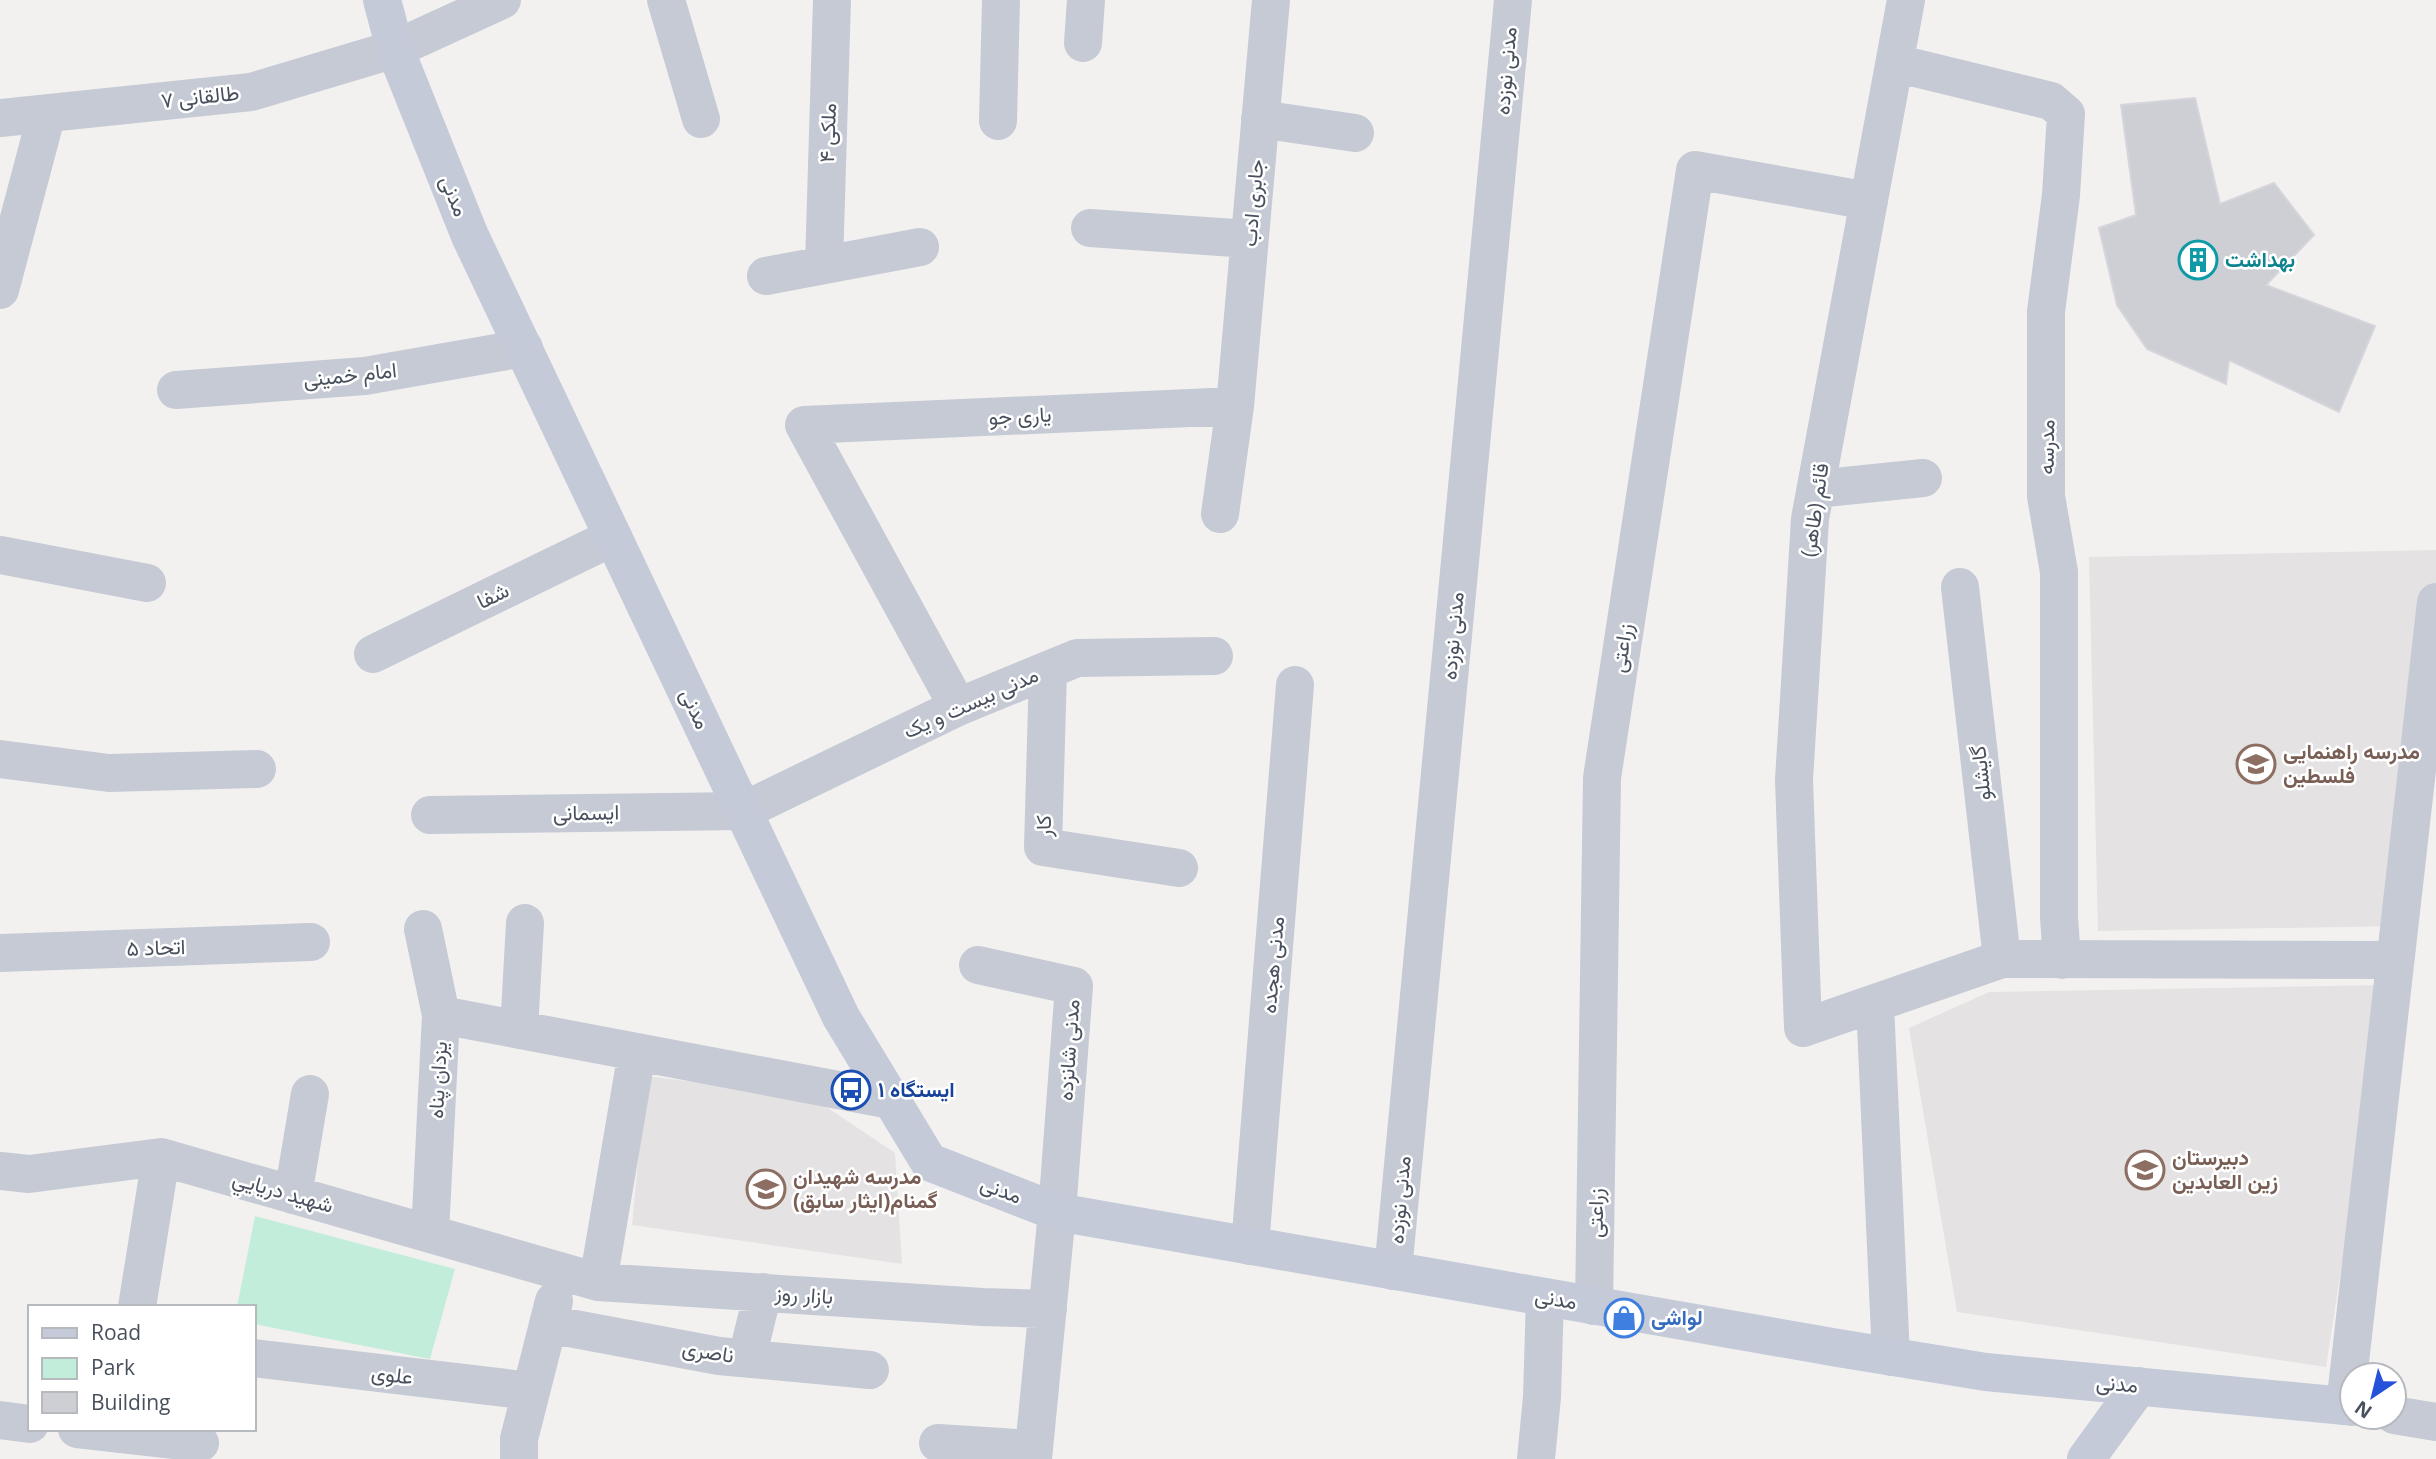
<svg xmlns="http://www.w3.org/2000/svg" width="2436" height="1459" font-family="'Open Sans',Vazirmatn,sans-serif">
  <rect width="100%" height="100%" fill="#f3f1f0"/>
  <path fill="#e4e2e2" d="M2436,550V602L2400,926L2098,931L2089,557Z
    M2385,985L2326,1367L1957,1312L1909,1028L1989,992Z
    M646,1076L810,1096L895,1153L902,1264L632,1225Z"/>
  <path fill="#c2edda" d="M255,1216L455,1269L430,1359L254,1324V1307H237Z"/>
  <path fill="#cecfd4" stroke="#d5d5db" stroke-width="2" d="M2195,98L2220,204L2274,183L2314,235L2266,285L2375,326L2339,412L2229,360L2226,384L2147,349L2117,305L2099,228L2136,215L2121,105Z"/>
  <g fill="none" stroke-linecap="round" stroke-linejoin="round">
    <path stroke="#c5cad4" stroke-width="38" d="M666,0L701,119
      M1906,0L1810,519L1794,780L1803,1028L2002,959L2395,960
      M1083,43L1086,0
      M1895,63L2051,101L2066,114L2061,195L2046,312V496L2059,572V917L2062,960
      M0,118L251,92L395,49L502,0
      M1260,119L1355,133
      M998,121L1001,0
      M1090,228L1249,239
      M824,265L832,0
      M766,276L920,247
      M0,290L47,113
      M176,390L365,376L524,348
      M1816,489L1923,478
      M1220,514L1235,406L1271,0
      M0,555L147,583
      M1960,587L2002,959
      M373,654L613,537
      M1048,670L1043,847L1179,868
      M958,707L804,425L1235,406
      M0,759L109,773L257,769
      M430,815L743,811L958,707L1077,658L1214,656
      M423,929L441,1015L430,1234
      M0,953L311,942
      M978,965L1074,986L1057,1212L1033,1459
      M1875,1004L1891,1357
      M441,1015L891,1100
      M519,1030L525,923
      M0,1171L29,1174L161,1157L598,1282L982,1307L1048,1309
      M293,1195L310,1094
      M1250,1246L1295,685
      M1393,1271L1513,0
      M598,1282L637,1052
      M1594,1306L1602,778L1695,170L1869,201
      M137,1307L161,1157
      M548,1324L719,1356L870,1370
      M254,1358L531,1391
      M747,1358L763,1292
      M0,1420L30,1424
      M77,1429L200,1443
      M938,1443L1034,1449
      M519,1459V1439L554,1301
      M1536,1459L1542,1397L1545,1297"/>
    <path stroke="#c5cad4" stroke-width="38" d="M2352,1407L2345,1406L2436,602
      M2394,1415L2436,1422"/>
    <path stroke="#c4cad8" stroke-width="38" d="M382,0L395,49L470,236L841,1017L929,1162L1057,1212L1838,1348L1986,1372L2345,1406
      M2086,1459L2139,1386"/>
  </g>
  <defs>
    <symbol id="building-ring" viewBox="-11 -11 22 22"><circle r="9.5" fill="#fff" stroke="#0f9aa8" stroke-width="1.5"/><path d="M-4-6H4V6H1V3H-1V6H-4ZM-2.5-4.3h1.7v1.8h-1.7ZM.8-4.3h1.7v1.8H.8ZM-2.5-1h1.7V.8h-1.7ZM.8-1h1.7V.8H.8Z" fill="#0f9aa8"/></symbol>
    <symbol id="school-ring" viewBox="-11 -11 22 22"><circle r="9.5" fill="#fff" stroke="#8d6e63" stroke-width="1.5"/><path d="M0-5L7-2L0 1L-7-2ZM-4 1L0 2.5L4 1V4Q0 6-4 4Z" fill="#8d6e63"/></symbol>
    <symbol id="bus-ring" viewBox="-11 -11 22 22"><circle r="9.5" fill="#fff" stroke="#1a4fb4" stroke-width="1.5"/><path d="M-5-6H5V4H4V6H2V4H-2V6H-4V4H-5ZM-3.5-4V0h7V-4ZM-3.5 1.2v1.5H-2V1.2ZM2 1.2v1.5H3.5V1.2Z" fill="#1a4fb4"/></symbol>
    <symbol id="shop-ring" viewBox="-11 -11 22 22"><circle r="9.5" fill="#fff" stroke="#3f7fe0" stroke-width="1.5"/><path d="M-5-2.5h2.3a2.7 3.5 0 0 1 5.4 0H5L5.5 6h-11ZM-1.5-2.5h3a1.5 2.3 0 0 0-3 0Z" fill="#3f7fe0"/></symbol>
  </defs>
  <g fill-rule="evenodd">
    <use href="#building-ring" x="2176" y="238" width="44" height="44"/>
    <use href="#school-ring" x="2234" y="742" width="44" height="44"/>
    <use href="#bus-ring" x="829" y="1068" width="44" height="44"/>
    <use href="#school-ring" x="2123" y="1148" width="44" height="44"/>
    <use href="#school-ring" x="744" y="1167" width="44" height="44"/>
    <use href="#shop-ring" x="1602" y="1296" width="44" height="44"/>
  </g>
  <g text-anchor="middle" stroke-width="5" stroke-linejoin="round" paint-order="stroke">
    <g font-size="21" fill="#49505d" stroke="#fff">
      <text transform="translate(1506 71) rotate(-85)" y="7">مدنی نوزده</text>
      <text transform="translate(200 97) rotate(-6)" y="7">طالقانی ۷</text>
      <text transform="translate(828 133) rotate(-88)" y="7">ملکی ۴</text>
      <text transform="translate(454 196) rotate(68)" y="7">مدنی</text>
      <text transform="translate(1253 203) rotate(-85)" y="7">جابری ادب</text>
      <text transform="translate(350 375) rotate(-6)" y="7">امام خمینی</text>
      <text transform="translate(1020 416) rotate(-3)" y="7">یاری جو</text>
      <text transform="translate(2047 447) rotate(-89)" y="7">مدرسه</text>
      <text transform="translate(1815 510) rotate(-82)" y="7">قائم (طاهر)</text>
      <text transform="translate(493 596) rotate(-26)" y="7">شفا</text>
      <text transform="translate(1453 636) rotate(-85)" y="7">مدنی نوزده</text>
      <text transform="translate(1622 648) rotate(-81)" y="7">زراعتی</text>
      <text transform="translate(971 703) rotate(-24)" y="7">مدنی بیست و یک</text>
      <text transform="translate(695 709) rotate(65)" y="7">مدنی</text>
      <text transform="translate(1981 773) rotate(-96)" y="7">گایشلو</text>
      <text transform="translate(586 813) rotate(-1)" y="7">ایسمانی</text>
      <text transform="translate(1044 826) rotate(-91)" y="7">کار</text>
      <text transform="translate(156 948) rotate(-2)" y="7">اتحاد ۵</text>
      <text transform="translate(1273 965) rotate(-85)" y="7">مدنی هجده</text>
      <text transform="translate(1069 1050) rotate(-86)" y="7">مدنی شانزده</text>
      <text transform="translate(438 1080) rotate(-87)" y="7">یزدان پناه</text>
      <text transform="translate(1001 1190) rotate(21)" y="7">مدنی</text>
      <text transform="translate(283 1192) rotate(16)" y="7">شهيد دريايي</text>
      <text transform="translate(1400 1200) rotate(-85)" y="7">مدنی نوزده</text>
      <text transform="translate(1596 1213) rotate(-89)" y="7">زراعتی</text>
      <text transform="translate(804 1295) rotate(4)" y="7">بازار روز</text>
      <text transform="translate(1556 1299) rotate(10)" y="7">مدنی</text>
      <text transform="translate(708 1352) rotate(9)" y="7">ناصری</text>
      <text transform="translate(392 1375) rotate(7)" y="7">علوی</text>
      <text transform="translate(2117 1384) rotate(5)" y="7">مدنی</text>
    </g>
    <g font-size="21" font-weight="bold" fill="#0d838f" stroke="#fff" text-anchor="start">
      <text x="2225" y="267">بهداشت</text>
    </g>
    <g font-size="21" font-weight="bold" fill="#785e54" stroke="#fff" text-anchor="start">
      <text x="2283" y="759">مدرسه راهنمایی<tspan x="2283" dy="24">فلسطین</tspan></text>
      <text x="2172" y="1165">دبیرستان<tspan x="2172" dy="24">زین العابدین</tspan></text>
      <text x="793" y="1184">مدرسه شهیدان<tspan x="793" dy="24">گمنام(ایثار سابق)</tspan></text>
    </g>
    <g font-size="21" font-weight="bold" fill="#164399" stroke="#fff" text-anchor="start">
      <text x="878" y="1097">ایستگاه ۱</text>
    </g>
    <g font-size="21" font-weight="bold" fill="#366cbe" stroke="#fff" text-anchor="start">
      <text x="1651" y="1325">لواشی</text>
    </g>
  </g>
  <rect x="28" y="1305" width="228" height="126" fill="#ffffff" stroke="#b6b9be" stroke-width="2"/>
  <rect x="42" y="1328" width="35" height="10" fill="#c4cad8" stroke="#b6b9be" stroke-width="2"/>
  <text x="91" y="1340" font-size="21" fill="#49505d">Road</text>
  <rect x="42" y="1358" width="35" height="21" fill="#c2edda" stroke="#b6b9be" stroke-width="2"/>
  <text x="91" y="1375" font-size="21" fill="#49505d">Park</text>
  <rect x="42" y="1392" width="35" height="21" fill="#cecfd4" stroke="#b6b9be" stroke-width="2"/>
  <text x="91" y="1410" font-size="21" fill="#49505d">Building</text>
  <g transform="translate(2373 1396) rotate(215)"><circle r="33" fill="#ffffff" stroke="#b6b9be" stroke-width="2"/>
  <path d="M0-5L12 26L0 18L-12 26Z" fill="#2552d8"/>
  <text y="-10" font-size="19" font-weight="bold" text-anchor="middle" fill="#49505d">N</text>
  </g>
</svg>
